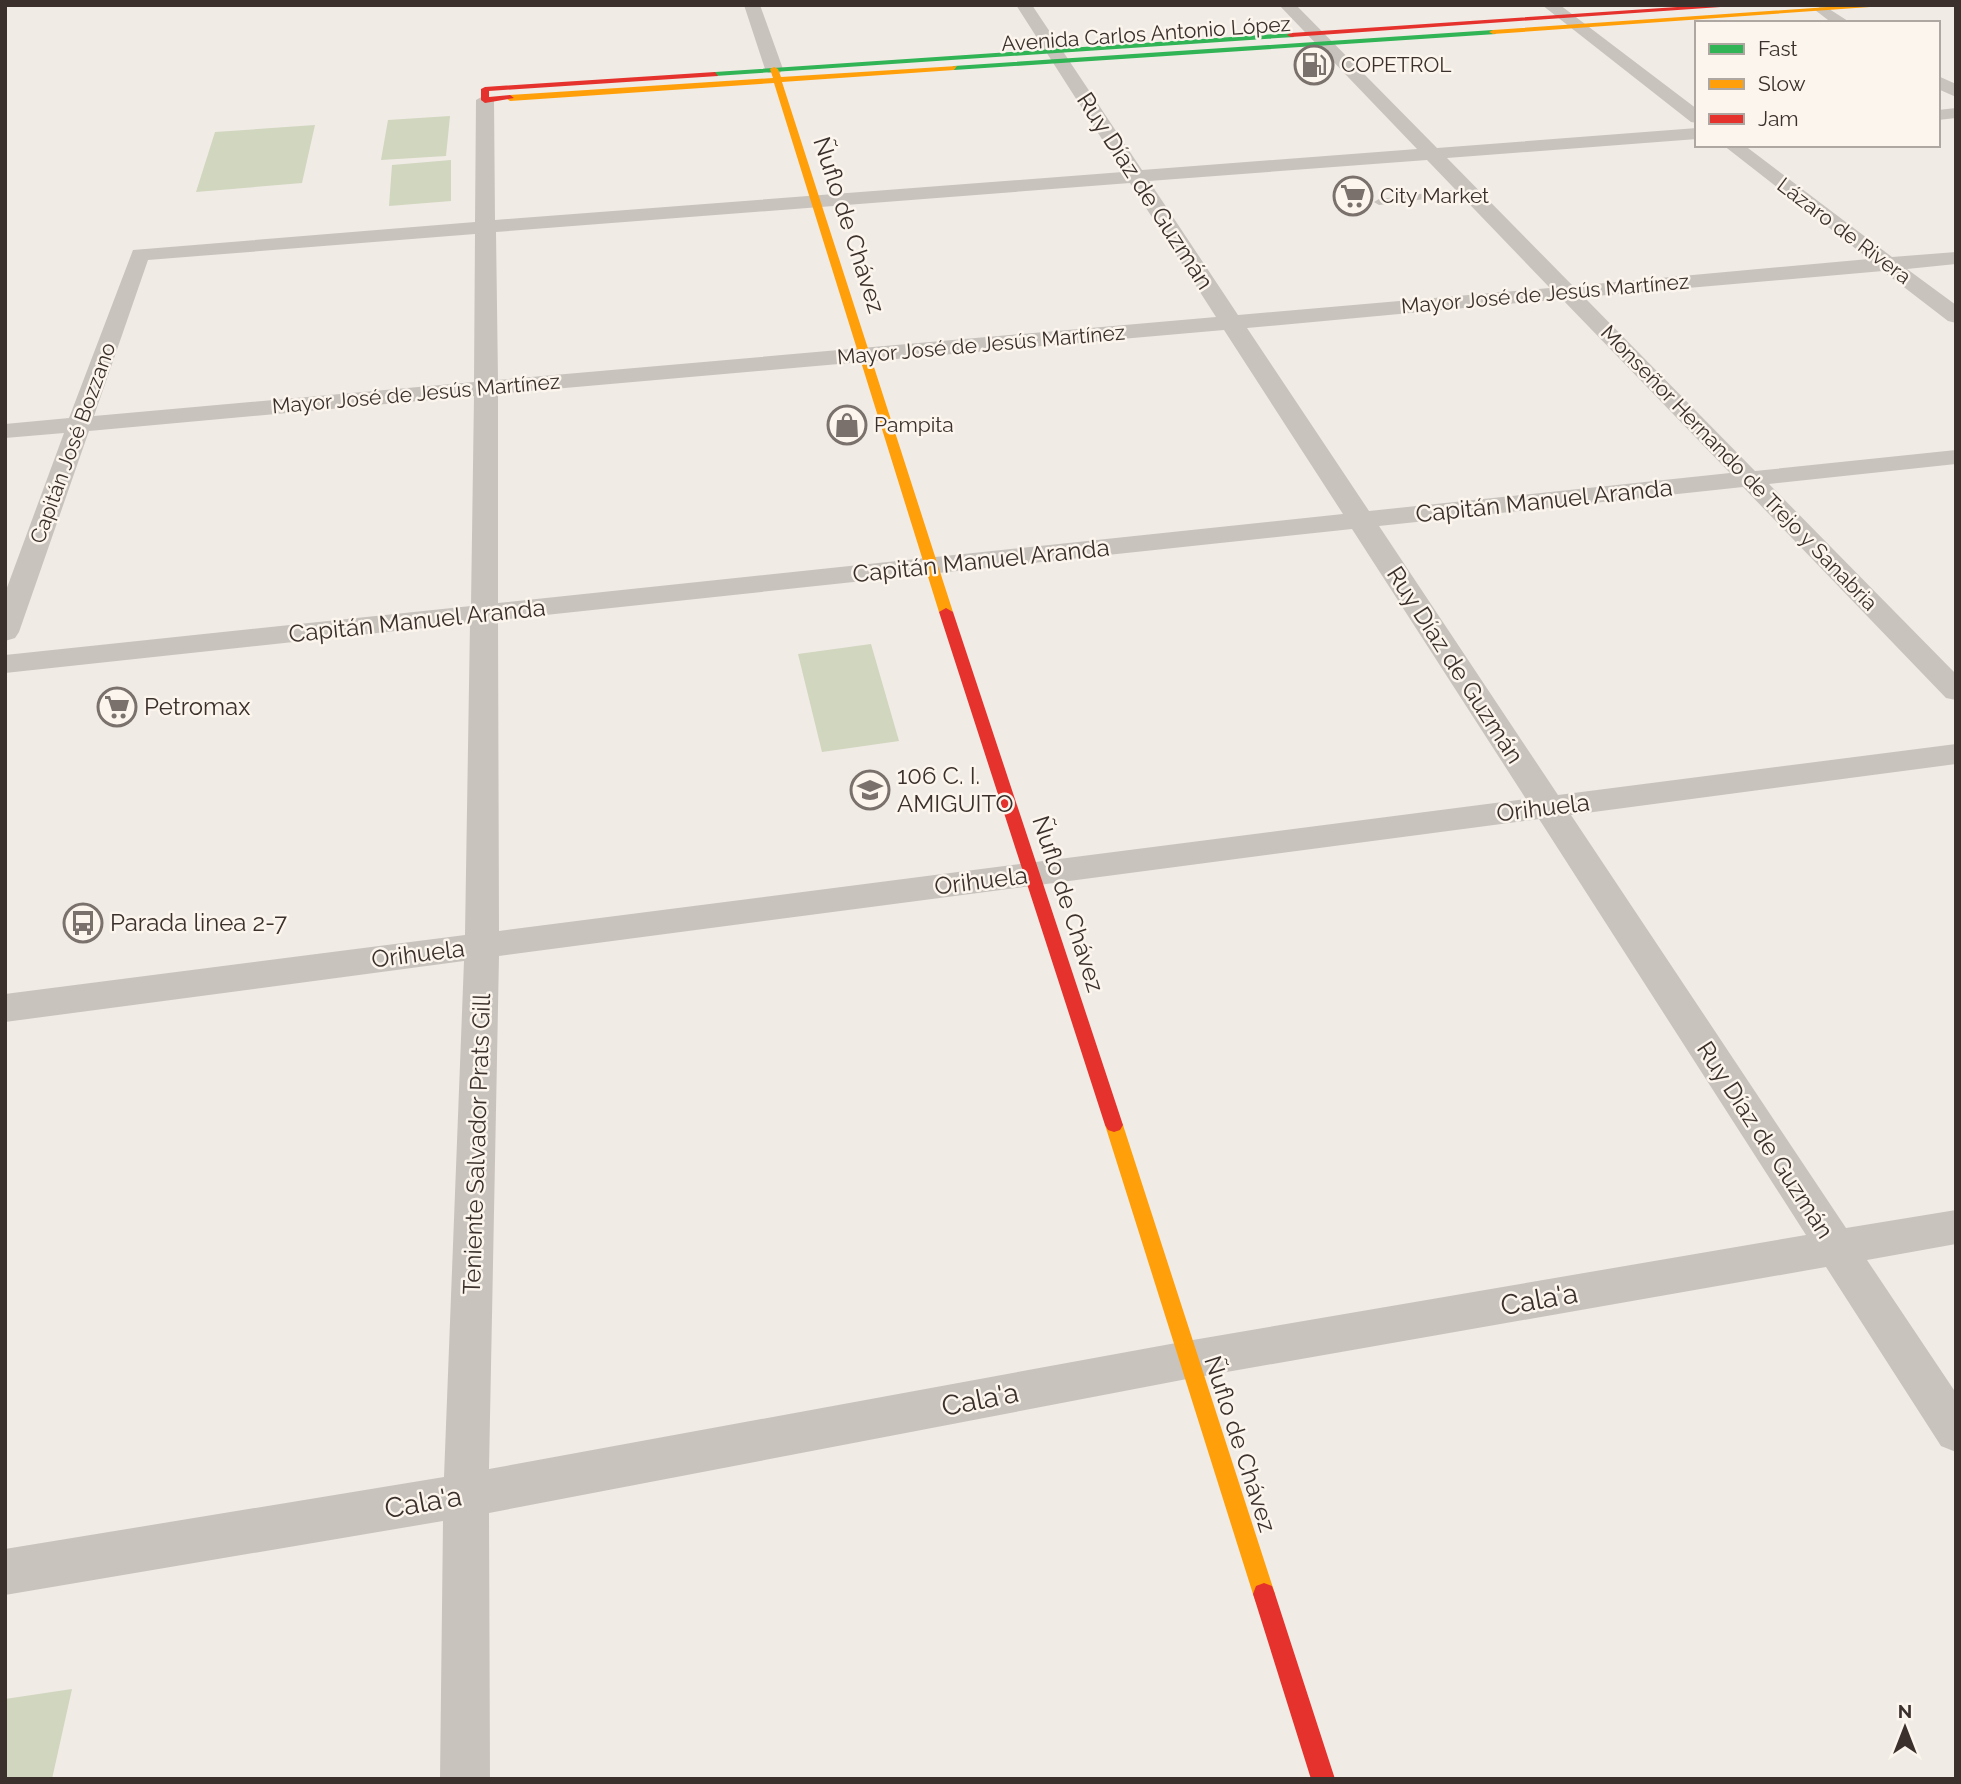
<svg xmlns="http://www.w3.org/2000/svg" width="1961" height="1784" font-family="Raleway,sans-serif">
  <rect width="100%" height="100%" fill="#f0ebe5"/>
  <path fill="#d1d6bf" d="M450,116L446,156L381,160L388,120Z
    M315,125L302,183L196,192L215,132Z
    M451,160V201L389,206L392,165Z
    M871,644L899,741L822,752L798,654Z
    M72,1689L52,1779H5V1699Z"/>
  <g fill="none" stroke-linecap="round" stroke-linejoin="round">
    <path fill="#c9c3be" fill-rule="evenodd" d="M1468,188L1471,189V193L1379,205L1374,202L1379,199Z"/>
    <path fill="#c9c3be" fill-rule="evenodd" d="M744,5H760L783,69L780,73H768L765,69Z
      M1016,5H1032L1142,170L1417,149L1279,5H1296L1437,148L1697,128V139L1447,158L1573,286L1869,259L1723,145H1744L1892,257L1956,252V264L1907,269L1956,305V323L1948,321L1883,271L1584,297L1755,471L1956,450V464L1769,484L1956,674V700L1946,698L1743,487L1379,526L1558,795L1956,744V764L1571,815L1846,1228L1956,1210V1244L1867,1260L1956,1393V1452L1941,1446L1826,1267L1187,1379L489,1513L490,1779H440L443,1521L5,1595V1549L444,1477L464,961L5,1022V994L465,935L470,623L5,673V655L471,606L474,396L89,431L19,632L15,638L5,641V593L64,433L5,438V424L69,418L133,250L475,222L476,100L485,95L494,100L495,220L1123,172ZM1427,160L1550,288L1238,315L1149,181ZM1130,183L1216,317L498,380L496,232ZM475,234L474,382L94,416L148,260ZM1562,299L1730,473L1369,511L1247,328ZM1224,330L1343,514L498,603V394ZM1352,529L1526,799L499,931L498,620ZM1539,819L1806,1235L1187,1341L489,1469L499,956Z
      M1542,5H1560L1697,109V123L1691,122Z
      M1823,5L1851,23H1832L1815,10Z
      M1938,76L1956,84V97L1938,89Z
      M1956,108V118L1938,120V110Z"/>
    <path fill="#30b455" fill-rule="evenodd" d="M1493,30L1496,34L954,70L950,68L954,66Z
      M1291,33L1294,37L715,76L711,74L715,72Z"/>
    <path fill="#ff9f0a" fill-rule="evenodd" d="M1857,5H1898L1493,34L1489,32L1493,30Z
      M957,66L954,70L782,82L953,612L946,616L939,612L774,83L510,101L506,98L510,95L773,78L770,69L774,67L778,69L781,77Z
      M1114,1118L1120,1120L1123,1125L1275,1594L1272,1602L1264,1605L1256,1602L1253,1594L1105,1125L1108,1120Z"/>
    <path fill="#e5322d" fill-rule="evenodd" d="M1707,5H1749L1291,37L1287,35L1291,33Z
      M715,72L718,76L489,91V97L510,95L514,98L485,103L481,100V89L485,87Z
      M946,608L953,612L1123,1125L1120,1130L1114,1132L1108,1130L1105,1125L939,612Z
      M1264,1583L1272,1586L1275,1594L1335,1779H1311L1253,1594L1256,1586Z"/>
  </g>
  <defs>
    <symbol id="fuel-ring" viewBox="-11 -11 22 22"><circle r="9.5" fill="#fbf5ee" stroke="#7a716c" stroke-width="1.5"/><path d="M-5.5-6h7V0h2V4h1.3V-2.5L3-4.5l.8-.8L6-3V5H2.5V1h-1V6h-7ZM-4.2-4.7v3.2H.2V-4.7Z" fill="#7a716c"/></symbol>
    <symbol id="supermarket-ring" viewBox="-11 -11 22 22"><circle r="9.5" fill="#fbf5ee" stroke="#7a716c" stroke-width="1.5"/><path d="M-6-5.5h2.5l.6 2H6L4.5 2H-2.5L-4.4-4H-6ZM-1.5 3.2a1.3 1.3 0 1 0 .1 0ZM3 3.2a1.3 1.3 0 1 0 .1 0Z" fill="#7a716c"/></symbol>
    <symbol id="shop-ring" viewBox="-11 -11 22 22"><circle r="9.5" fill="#fbf5ee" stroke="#7a716c" stroke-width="1.5"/><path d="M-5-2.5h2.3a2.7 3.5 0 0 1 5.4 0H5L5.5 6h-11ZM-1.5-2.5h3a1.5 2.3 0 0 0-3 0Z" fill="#7a716c"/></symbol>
    <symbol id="school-ring" viewBox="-11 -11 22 22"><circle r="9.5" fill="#fbf5ee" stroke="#7a716c" stroke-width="1.5"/><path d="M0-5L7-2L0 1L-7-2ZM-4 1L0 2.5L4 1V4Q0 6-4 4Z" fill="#7a716c"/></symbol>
    <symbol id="bus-ring" viewBox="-11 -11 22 22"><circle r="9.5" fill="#fbf5ee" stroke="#7a716c" stroke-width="1.5"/><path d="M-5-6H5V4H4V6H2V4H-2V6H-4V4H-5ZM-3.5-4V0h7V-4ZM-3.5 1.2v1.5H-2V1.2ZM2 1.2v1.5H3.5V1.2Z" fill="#7a716c"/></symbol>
  </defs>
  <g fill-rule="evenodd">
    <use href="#fuel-ring" x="1292" y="43" width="44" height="44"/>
    <use href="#supermarket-ring" x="1331" y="174" width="44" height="44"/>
    <use href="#shop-ring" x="825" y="403" width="44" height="44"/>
    <use href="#supermarket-ring" x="95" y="685" width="44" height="44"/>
    <use href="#school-ring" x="848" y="768" width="44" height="44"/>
    <use href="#bus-ring" x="61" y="901" width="44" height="44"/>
  </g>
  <g text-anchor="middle" stroke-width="5" stroke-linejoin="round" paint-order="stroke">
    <g font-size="21" fill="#3b302b" stroke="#fbf5ee">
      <text transform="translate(1146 34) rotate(-4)" y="7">Avenida Carlos Antonio López</text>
      <text transform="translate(1844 231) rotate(37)" y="7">Lázaro de Rivera</text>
      <text transform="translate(1545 294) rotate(-5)" y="7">Mayor José de Jesús Martínez</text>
      <text transform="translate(981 345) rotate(-5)" y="7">Mayor José de Jesús Martínez</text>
      <text transform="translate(416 394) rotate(-5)" y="7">Mayor José de Jesús Martínez</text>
      <text transform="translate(73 443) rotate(-70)" y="7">Capitán José Bozzano</text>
      <text transform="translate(1739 468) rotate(46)" y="7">Monseñor Hernando de Trejo y Sanabria</text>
    </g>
    <g font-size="21" fill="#3b302b" stroke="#fbf5ee" text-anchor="start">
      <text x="1341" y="72">COPETROL</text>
      <text x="1380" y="203">City Market</text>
      <text x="874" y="432">Pampita</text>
    </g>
    <g font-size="24" fill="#3b302b" stroke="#fbf5ee">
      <text transform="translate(1145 191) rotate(57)" y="8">Ruy Díaz de Guzmán</text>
      <text transform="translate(849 225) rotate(72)" y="8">Ñuflo de Chávez</text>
      <text transform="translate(1544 501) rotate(-6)" y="8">Capitán Manuel Aranda</text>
      <text transform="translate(981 561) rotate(-6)" y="8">Capitán Manuel Aranda</text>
      <text transform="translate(417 621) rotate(-6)" y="8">Capitán Manuel Aranda</text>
      <text transform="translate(1455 665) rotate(57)" y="8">Ruy Díaz de Guzmán</text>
      <text transform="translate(1543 808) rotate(-7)" y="8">Orihuela</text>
      <text transform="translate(981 881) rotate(-7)" y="8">Orihuela</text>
      <text transform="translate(1068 904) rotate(72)" y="8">Ñuflo de Chávez</text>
      <text transform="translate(418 954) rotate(-7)" y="8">Orihuela</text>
      <text transform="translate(1765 1140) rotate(57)" y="8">Ruy Díaz de Guzmán</text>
      <text transform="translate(477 1144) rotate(-88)" y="8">Teniente Salvador Prats Gill</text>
      <text transform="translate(1240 1444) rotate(72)" y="8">Ñuflo de Chávez</text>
    </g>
    <g font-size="24" fill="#3b302b" stroke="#fbf5ee" text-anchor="start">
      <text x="144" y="715">Petromax</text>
      <text x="897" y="784">106 C. I.<tspan x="897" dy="28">AMIGUITO</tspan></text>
      <text x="110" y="931">Parada linea 2-7</text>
    </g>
    <g font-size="28" fill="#3b302b" stroke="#fbf5ee">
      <text transform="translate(1539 1299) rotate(-10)" y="10">Cala'a</text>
      <text transform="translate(980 1399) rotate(-11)" y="10">Cala'a</text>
      <text transform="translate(423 1502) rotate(-10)" y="10">Cala'a</text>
    </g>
  </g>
  <rect width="1961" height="1784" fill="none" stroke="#3b302b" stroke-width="14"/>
  <rect x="1695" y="21" width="245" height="126" fill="#fbf5ee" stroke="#aea6a0" stroke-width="2"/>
  <rect x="1709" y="44" width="35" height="10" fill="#30b455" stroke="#aea6a0" stroke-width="2"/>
  <text x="1758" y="56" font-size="21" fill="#3b302b">Fast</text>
  <rect x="1709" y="79" width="35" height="10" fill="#ff9f0a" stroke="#aea6a0" stroke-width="2"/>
  <text x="1758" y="91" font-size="21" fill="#3b302b">Slow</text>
  <rect x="1709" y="114" width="35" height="10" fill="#e5322d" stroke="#aea6a0" stroke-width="2"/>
  <text x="1758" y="126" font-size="21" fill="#3b302b">Jam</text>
  <g transform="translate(1905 1728)" stroke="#fbf5ee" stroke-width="5" paint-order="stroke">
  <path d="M0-5L12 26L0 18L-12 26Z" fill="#3b302b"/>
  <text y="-10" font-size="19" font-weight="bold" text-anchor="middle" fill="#3b302b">N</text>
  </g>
</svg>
